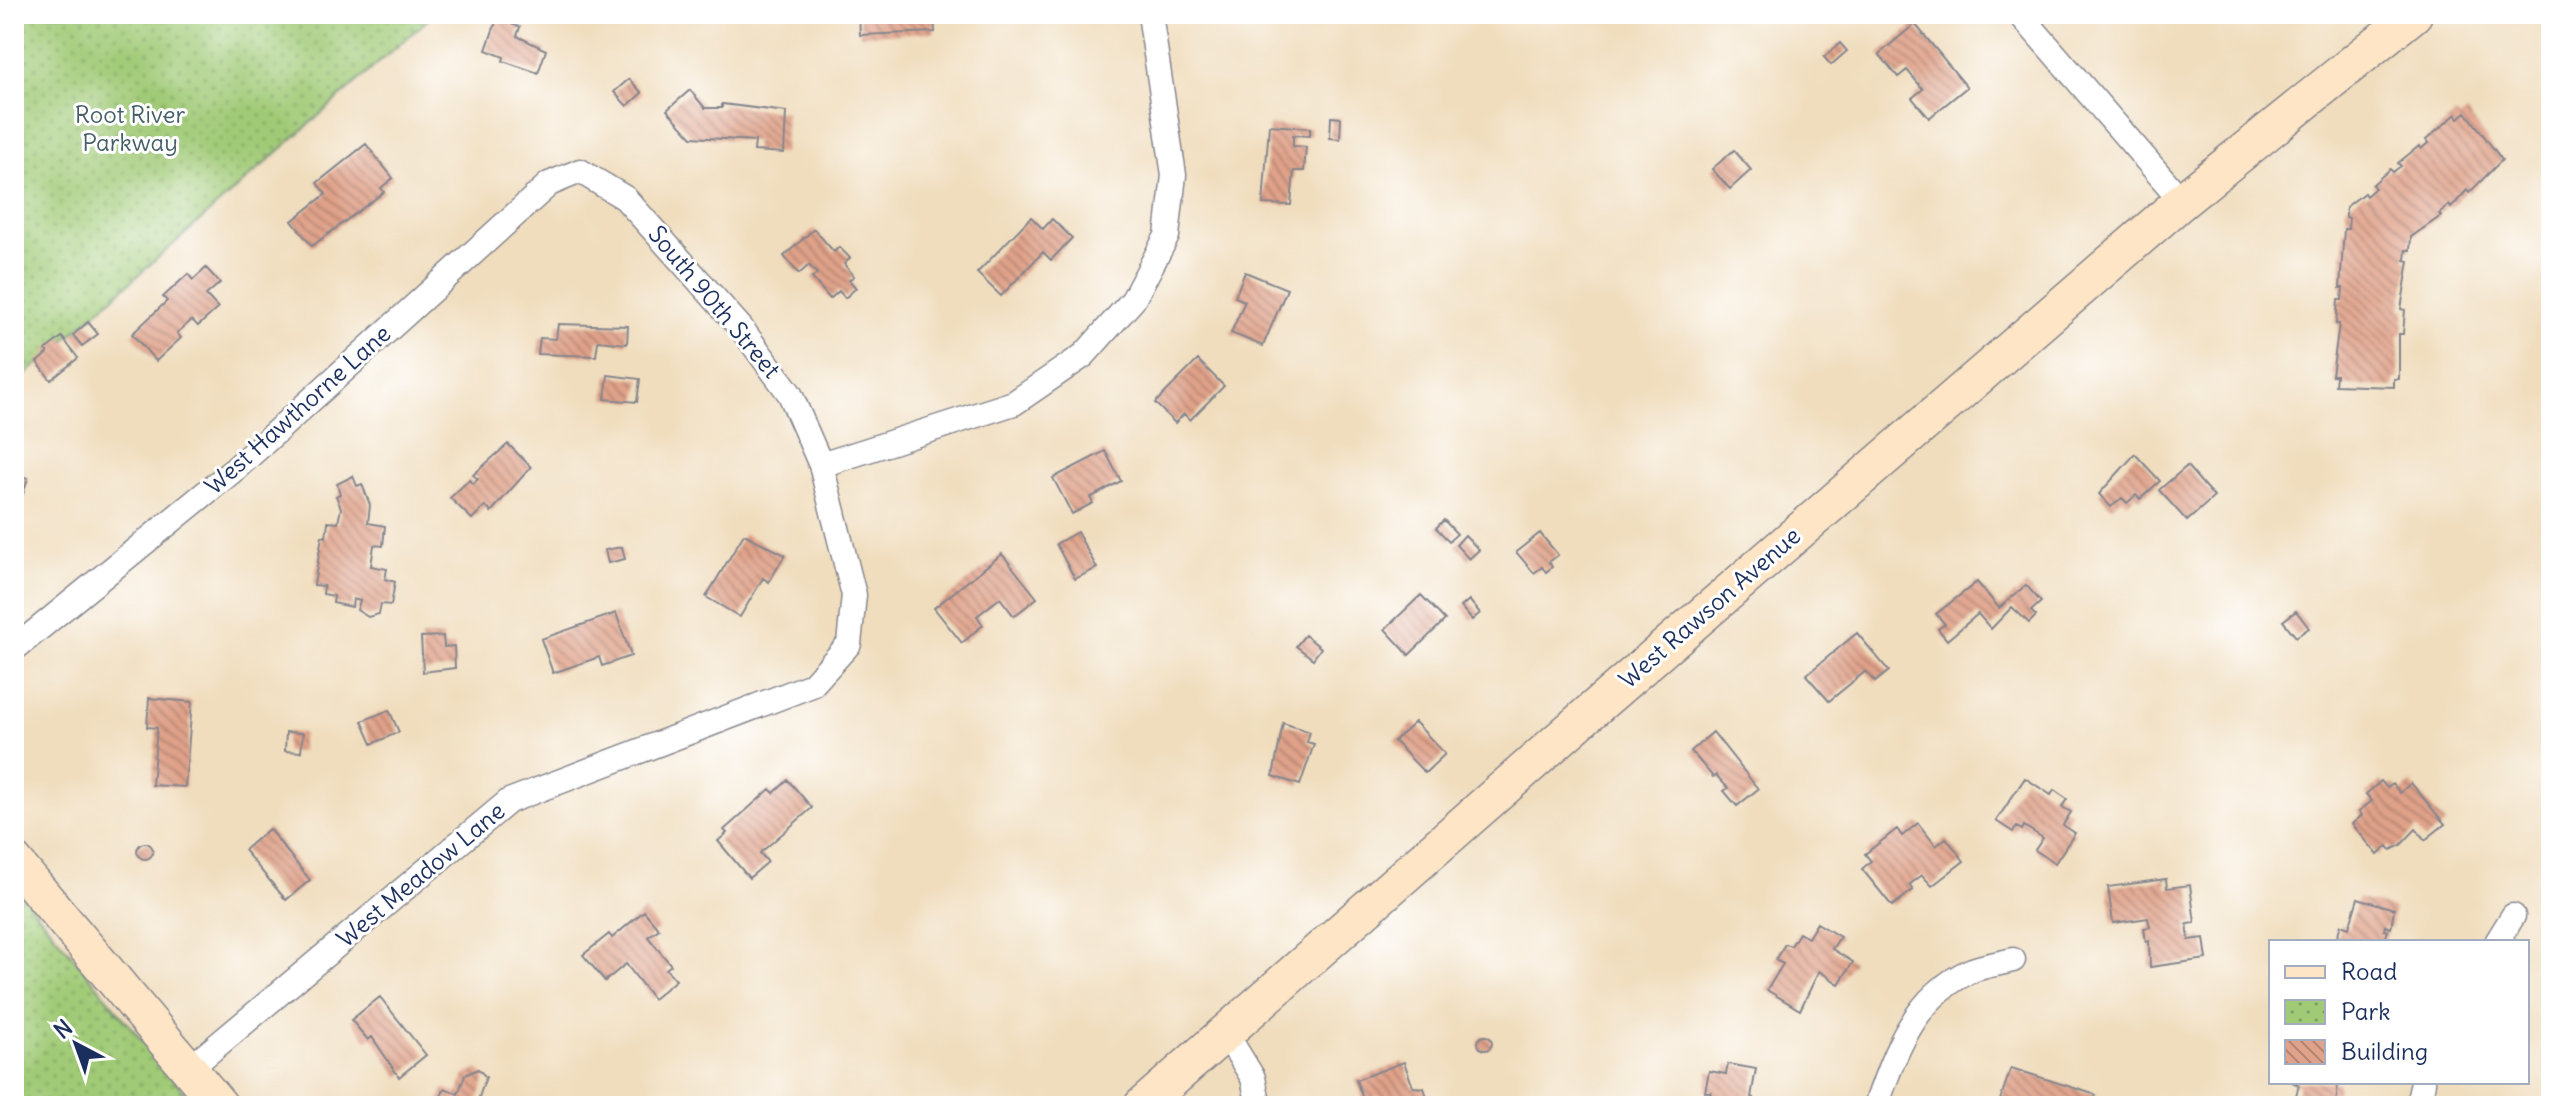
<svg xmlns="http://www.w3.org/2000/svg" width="2565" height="1120" font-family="Delius,sans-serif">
  <defs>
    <pattern id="park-dots" width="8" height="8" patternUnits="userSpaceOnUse" patternTransform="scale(2)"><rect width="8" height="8" fill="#a0ca76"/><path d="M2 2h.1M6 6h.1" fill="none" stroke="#82a464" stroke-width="1.8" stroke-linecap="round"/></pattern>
    <pattern id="building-back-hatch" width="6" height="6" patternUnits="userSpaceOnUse" patternTransform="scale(2)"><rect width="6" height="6" fill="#e0a289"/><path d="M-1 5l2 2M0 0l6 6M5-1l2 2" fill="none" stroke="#b58473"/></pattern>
  </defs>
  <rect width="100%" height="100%" fill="#fff"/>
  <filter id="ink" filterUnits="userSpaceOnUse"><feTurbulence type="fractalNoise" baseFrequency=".0125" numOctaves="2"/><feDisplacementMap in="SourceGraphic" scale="16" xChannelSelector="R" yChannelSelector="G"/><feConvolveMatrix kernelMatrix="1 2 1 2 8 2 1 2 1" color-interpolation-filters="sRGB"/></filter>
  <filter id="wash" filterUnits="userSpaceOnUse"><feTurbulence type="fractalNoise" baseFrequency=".006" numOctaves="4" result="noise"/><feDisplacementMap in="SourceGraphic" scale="32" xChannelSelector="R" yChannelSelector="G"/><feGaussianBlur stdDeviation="1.8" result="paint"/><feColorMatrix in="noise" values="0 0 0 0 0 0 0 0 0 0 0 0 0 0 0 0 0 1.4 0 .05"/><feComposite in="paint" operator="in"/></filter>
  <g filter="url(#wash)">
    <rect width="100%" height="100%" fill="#f0ddbd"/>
    <path fill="url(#park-dots)" stroke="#5e7c6a" stroke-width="2" d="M14,14H434L14,385Z
      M14,885L196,1106H14Z"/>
    <g id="blocks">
      <path fill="url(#building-back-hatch)" d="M859,14H934L935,32L860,35Z
        M497,19L520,27L517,36L546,50L538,73L503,61L504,57L486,50Z
        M1915,24L1967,87L1929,118L1912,98L1923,89L1907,70L1898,77L1879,54Z
        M1840,43L1847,51L1831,65L1824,57Z
        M629,79L642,93L627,106L614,92Z
        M690,90L705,108H722V104L786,112L784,153L754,151L755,141L692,137L667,110Z
        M2466,112L2502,160L2469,193L2467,190L2451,208L2449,205L2439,214L2441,216L2411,237L2410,250H2406L2405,260L2409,261L2401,309L2405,310L2403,334H2399V379H2394V387L2335,385L2336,375H2332L2339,324H2336L2338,300H2342L2343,288H2340L2344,229H2348L2349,218L2346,217V207L2364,193L2366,196L2375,188L2372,185L2390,169L2393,172L2401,166L2398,163L2419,146L2421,149L2428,143L2426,140L2456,114L2459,118Z
        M1331,117L1341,118L1340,139L1330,138Z
        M1269,125L1310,128V136L1293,135V146L1306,147L1304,171H1294L1291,205L1263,204Z
        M366,144L393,178L381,188L384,192L312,246L292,221L326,194L317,183Z
        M1734,150L1751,170L1730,189L1712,169Z
        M1031,217L1043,229L1052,219L1072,238L1051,260L1043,252L1001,296L977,273Z
        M814,229L834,252L839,247L850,258L844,264L854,276L849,280L856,288L845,298L839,291L830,299L812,278L817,274L809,265L799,274L784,256Z
        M206,268L220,283L206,295L218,308L198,326L192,320L177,333L181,338L156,361L132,334L167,301L163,297L188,274L193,280Z
        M1245,272L1287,289L1263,346L1231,333L1245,301L1235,297Z
        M88,322L98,334L82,346L73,335Z
        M558,324L628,326L627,344L598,341L596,356L538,354L540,338L556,339Z
        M62,337L78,358L51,380L37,362L48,353L45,350Z
        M1198,360L1224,386L1190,420L1184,414L1175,423L1155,403Z
        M608,375L640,379L637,402L605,399Z
        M508,444L531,467L491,512L485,506L472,519L450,498L469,480L473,484L478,479L473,475Z
        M1105,451L1121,481L1090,498L1093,503L1072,514L1053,478Z
        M2135,454L2160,481L2140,499L2136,495L2127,503L2122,498L2111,507L2099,494Z
        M2187,466L2214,497L2187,521L2159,490Z
        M14,474L28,478L23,494L14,491Z
        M353,476L357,486L362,484L370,505L368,523L385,526L383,546L374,545L371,566L387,569L385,579L395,582L391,605L381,604L379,614L368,617L357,610L360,601L353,599L352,607L333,603L334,596L323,594L324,586L314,585L322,536L326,537L328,522L338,523L341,508L336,496L340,494L337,484Z
        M1444,520L1457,534L1449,541L1436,528Z
        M1077,532L1097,568L1075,579L1056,544Z
        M1540,533L1558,555L1549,562L1552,567L1546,572L1542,567L1534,573L1516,552Z
        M744,534L785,555L769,582L763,578L740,617L706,597Z
        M1465,535L1479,550L1469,559L1456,545Z
        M622,547L625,559L608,563L605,550Z
        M1002,554L1037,598L1014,616L1000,598L977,616L983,625L962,643L934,608Z
        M1977,582L1999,608L2026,585L2041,602L2031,611L2036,616L2029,623L2012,607L1991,629L1978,614L1947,640L1938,629L1945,624L1936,614Z
        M1421,595L1445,620L1409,655L1385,629Z
        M1469,600L1480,613L1472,620L1461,607Z
        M2296,611L2309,628L2296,637L2283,621Z
        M616,613L631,656L602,666L599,657L553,673L541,639Z
        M1857,633L1889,671L1875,682L1866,671L1829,701L1806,675Z
        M1305,635L1321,648L1313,659L1296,646Z
        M443,636L444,647L454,646L455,668L423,672L421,637Z
        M149,698L192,702L185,787L152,785L157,728L147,727Z
        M389,710L399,732L372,744L362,721Z
        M1415,722L1445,754L1425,773L1394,741Z
        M1283,723L1310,732L1307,742L1314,744L1300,785L1273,776Z
        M286,732L303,733L301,752L285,751Z
        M1713,732L1758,789L1737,806L1724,791L1728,788L1716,775L1713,777L1691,751Z
        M2025,778L2051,795L2054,790L2067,799L2062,807L2071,812L2063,825L2075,833L2055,863L2035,850L2043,838L2024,826L2022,830L2017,827L2013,832L1996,821Z
        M788,780L812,808L760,853L768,862L749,878L718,841L727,833L724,830L770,789L774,793Z
        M2381,781L2387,788L2393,784L2400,793L2411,783L2445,824L2425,840L2416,829L2401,845L2391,850L2388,846L2378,855L2352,824L2362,815L2359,811L2372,801L2366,794Z
        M1918,823L1936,846L1946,838L1964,861L1932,886L1922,875L1909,885L1913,890L1892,906L1862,869L1871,861L1865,854L1897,829L1902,836Z
        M269,829L310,880L286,900L244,850Z
        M137 851a8 8 0 1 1 16 0a8 8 0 1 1-16 0Z
        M2166,879L2167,888L2190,885L2195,923L2187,924L2189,940L2204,938L2207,959L2150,967L2149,941L2146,942L2144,928L2150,927L2148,918L2113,923L2108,887Z
        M2358,898L2394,909L2391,928L2385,926L2384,930L2388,931L2384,942H2335L2341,925L2349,928Z
        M644,911L659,929L648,937L671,965L666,969L676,980L653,999L626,964L605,981L583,955L609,934L612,938Z
        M1817,923L1840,937L1832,949L1853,962L1839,984L1819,971L1800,1010L1767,990L1783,964L1775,960L1785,944L1791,946L1799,933L1808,938Z
        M380,997L426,1055L399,1077L372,1037L368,1040L351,1020Z
        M1478 1043a7 7 0 1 1 14 0a7 7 0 1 1-14 0Z
        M1404,1062L1413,1087L1424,1088L1428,1100L1425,1106H1383L1379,1096L1364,1102L1356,1080Z
        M1728,1064L1756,1069L1751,1097L1754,1098L1753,1106H1709L1711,1092H1705L1709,1071L1726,1074Z
        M2011,1068L2096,1095L2092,1106H1998Z
        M478,1069L486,1077L477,1103L483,1106H436L445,1088L458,1094L465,1075Z
        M2292,1082H2338L2336,1106H2293L2299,1085Z"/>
    </g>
  </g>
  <g filter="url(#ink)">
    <use href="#blocks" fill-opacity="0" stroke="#86868e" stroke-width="2"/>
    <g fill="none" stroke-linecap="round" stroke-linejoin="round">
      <defs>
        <path id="street" d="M2020,14L2182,201
          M821,465L1014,403L1084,355L1133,300L1167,236L1174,175L1150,14
          M14,649L235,469L549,184L580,171L625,198L741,328L790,394L821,465L854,595L849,644L812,685L509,801L189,1069
          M2497,942L2513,916
          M1225,1032L1253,1078L1259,1106
          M1876,1106C1895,1052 1914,997 1970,971C1983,965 1999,964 2013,960
          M2418,1106L2423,1082"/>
        <path id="secondary" d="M14,861L220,1106
          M1142,1106L1604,700L2182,201L2414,14"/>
      </defs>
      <use href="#street" stroke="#86868e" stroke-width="27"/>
      <use href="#secondary" stroke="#86868e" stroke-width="39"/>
      <use href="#street" stroke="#fff" stroke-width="24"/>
      <use href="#secondary" stroke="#fee5c5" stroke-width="36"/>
    </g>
  </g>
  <g text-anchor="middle" stroke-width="6" stroke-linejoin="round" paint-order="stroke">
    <g font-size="24" fill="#435e65" stroke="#fff">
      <text x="130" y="123">Root River<tspan x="130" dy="28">Parkway</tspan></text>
    </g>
    <g font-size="24" fill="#1b2f5e" stroke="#fff">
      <text transform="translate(714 302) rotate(50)" y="8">South 90th Street</text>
      <text transform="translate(298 410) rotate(-42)" y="8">West Hawthorne Lane</text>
      <text transform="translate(1710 608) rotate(-41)" y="8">West Rawson Avenue</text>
      <text transform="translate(421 875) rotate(-40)" y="8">West Meadow Lane</text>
    </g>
  </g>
  <rect width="2565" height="1120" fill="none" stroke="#fff" stroke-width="48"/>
  <rect x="2269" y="940" width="260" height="144" fill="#ffffff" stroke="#a4acbf" stroke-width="2"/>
  <rect x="2285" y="966" width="40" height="12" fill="#fee5c5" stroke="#a4acbf" stroke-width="2"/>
  <text x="2341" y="980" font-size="24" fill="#1b2f5e">Road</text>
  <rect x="2285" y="1000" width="40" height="24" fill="url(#park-dots)" stroke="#a4acbf" stroke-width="2"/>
  <text x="2341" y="1020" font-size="24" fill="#1b2f5e">Park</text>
  <rect x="2285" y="1040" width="40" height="24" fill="url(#building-back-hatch)" stroke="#a4acbf" stroke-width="2"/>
  <text x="2341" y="1060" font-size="24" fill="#1b2f5e">Building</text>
  <g transform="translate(76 1044) rotate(319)" stroke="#ffffff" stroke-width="6" paint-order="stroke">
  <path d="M0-6L14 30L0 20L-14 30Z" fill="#1b2f5e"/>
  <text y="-12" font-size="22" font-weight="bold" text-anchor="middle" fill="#1b2f5e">N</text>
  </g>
</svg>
